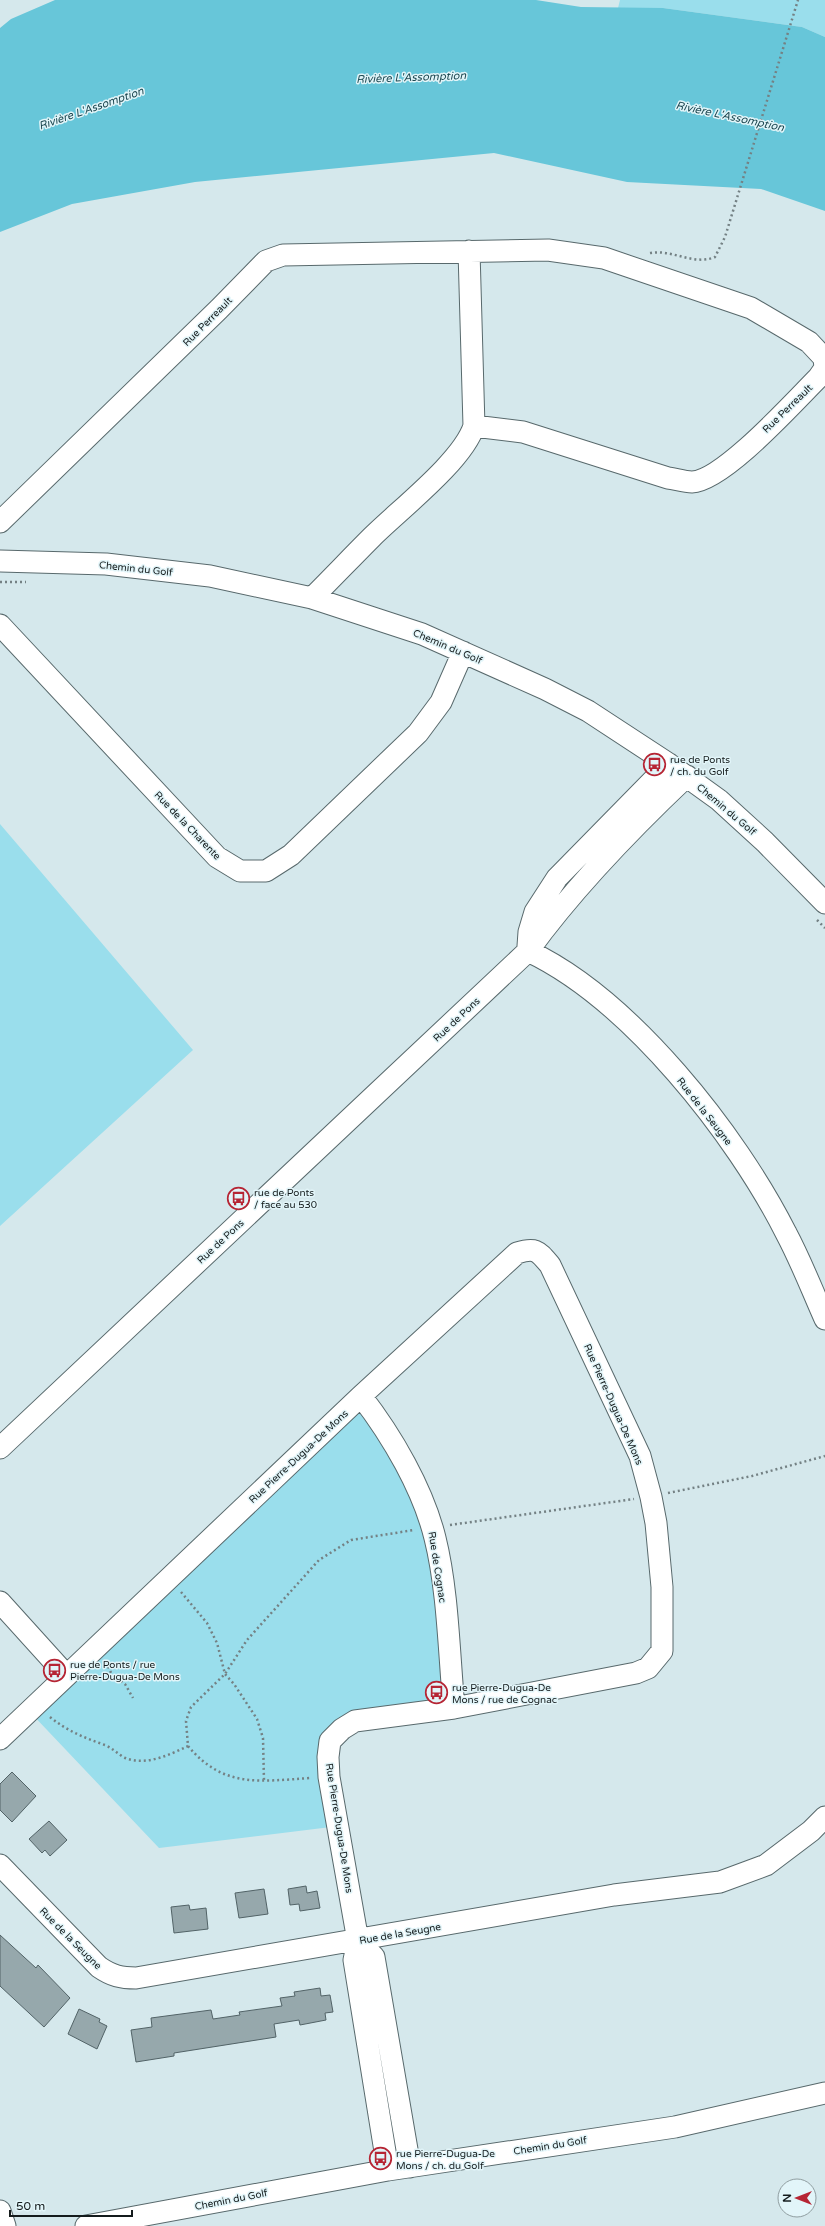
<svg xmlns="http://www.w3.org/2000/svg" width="825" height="2226" font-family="'Varela Round',sans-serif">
  <rect width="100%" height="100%" fill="#d5e8ec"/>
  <path fill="#9adeec" d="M620,0H825V37L802,27L663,8H618Z
    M0,824L193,1050L0,1226Z
    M361,1396L419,1492L454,1708L355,1721L330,1741L339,1826L159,1848L29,1711Z"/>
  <path fill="#67c6d9" d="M55,0H536L581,7L663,8L802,27L825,37V211L761,189L627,182L494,153L195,182L72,204L0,232V28L11,19Z"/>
  <path fill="#96a8ac" stroke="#526367" d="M12,1772L36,1796L12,1822L0,1810V1784Z
    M49,1821L67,1840L50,1856L45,1850L42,1853L29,1839Z
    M306,1886L307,1893L317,1891L320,1908L300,1911L299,1904L290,1905L288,1889Z
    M264,1889L268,1914L239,1918L235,1893Z
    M189,1905L190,1910L206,1908L208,1929L174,1933L171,1907Z
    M0,1935L36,1968L38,1965L70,1998L44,2027L0,1986Z
    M320,1988L321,1996L330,1995L333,2012L325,2013L326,2020L300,2025L299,2020L274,2024L276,2037L174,2053V2056L136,2062L131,2030L152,2027L151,2018L211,2010L213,2019L240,2015L239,2012L282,2006L280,1998L295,1996L294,1992Z
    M79,2009L100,2019L99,2022L107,2026L97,2049L68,2034Z"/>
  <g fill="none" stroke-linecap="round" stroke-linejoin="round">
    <defs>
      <path id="minor" d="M0,522L219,309L266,261L283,255L548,250L604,258L751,308L809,342L824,358L825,368L818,378C794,402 723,481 692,482C684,482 676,479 668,478L523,432L474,426
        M0,561L106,564L210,576L312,598L422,634L545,689L588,711L669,764L719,800L765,842L825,903
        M312,598C332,578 352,557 372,537C399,510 463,461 474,426L469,251
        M0,625L217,857L240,871H266L291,855L418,733L441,702L463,652
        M528,946L529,932L535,912L557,878L669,764
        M528,951C630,999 736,1134 786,1233C801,1261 812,1290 825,1319
        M361,1396C392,1436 423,1489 435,1538C448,1590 449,1654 454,1708
        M0,1448L528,951C572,890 632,828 687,776
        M0,1602L66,1675
        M0,1739L361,1396L517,1253C536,1247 538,1251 550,1265L640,1456L651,1497L656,1523L662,1587V1651L648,1668L636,1673L454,1708L355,1721L342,1729L330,1741L328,1757L329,1777L358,1941L354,1960L388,2170
        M0,1865L99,1967C112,1976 121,1978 136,1978L614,1895L720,1882L766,1865L811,1831L825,1817
        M358,1941L374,1957L410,2167
        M0,2211L5,2226
        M86,2226L388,2170L675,2127L825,2093"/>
    </defs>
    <use href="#minor" stroke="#58696c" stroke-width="23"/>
    <path stroke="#748184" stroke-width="2.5" stroke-dasharray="2 3" stroke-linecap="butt" d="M650,253C672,249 694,266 715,257L725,237L798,0
      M0,582H26
      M817,920L825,928
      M668,1493L752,1476L825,1456
      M450,1525L634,1499
      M181,1592L207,1623L217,1643L225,1674L234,1684L257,1719L263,1738L264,1781
      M106,1662L112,1675L125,1684L133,1698
      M50,1717C67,1731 85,1738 105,1745C112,1748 117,1753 123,1757C145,1767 169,1755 188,1746L186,1721L191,1707L225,1674L247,1640L319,1560L351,1540L414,1530
      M188,1746C224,1789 260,1781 311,1778"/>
    <use href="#minor" stroke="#fff" stroke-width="21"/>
  </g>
  <defs>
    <symbol id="bus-ring" viewBox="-11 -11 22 22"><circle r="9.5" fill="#e2f5f9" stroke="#b62534" stroke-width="1.5"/><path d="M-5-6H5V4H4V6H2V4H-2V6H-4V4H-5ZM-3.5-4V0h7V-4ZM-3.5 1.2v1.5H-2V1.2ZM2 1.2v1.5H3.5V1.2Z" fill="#b62534"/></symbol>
  </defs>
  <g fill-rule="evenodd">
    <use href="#bus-ring" x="642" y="752" width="25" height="25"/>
    <use href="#bus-ring" x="226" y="1186" width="25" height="25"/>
    <use href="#bus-ring" x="42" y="1658" width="25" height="25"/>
    <use href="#bus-ring" x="424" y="1680" width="25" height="25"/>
    <use href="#bus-ring" x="368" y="2146" width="25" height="25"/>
  </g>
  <g text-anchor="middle" stroke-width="3" stroke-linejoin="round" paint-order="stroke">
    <g font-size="10" fill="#141b1c" stroke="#e2f5f9">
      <text transform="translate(207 321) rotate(-45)" y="4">Rue Perreault</text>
      <text transform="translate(787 408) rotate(-44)" y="4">Rue Perreault</text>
      <text transform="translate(136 568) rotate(6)" y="4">Chemin du Golf</text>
      <text transform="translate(448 646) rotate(23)" y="4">Chemin du Golf</text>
      <text transform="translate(727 809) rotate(40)" y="4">Chemin du Golf</text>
      <text transform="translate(188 825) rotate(46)" y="4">Rue de la Charente</text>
      <text transform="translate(456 1019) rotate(-43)" y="4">Rue de Pons</text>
      <text transform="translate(705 1111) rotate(52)" y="4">Rue de la Seugne</text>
      <text transform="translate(220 1241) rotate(-43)" y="4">Rue de Pons</text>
      <text transform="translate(614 1404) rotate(66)" y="4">Rue Pierre-Dugua-De Mons</text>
      <text transform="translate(298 1456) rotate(-43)" y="4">Rue Pierre-Dugua-De Mons</text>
      <text transform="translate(438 1567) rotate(81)" y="4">Rue de Cognac</text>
      <text transform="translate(340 1828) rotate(81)" y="4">Rue Pierre-Dugua-De Mons</text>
      <text transform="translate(400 1933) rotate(-10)" y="4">Rue de la Seugne</text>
      <text transform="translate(71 1938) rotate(45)" y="4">Rue de la Seugne</text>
      <text transform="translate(550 2145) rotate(-9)" y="4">Chemin du Golf</text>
      <text transform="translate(231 2199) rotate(-11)" y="4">Chemin du Golf</text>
    </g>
    <g font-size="10" fill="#141b1c" stroke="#e2f5f9" text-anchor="start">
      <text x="670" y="763">rue de Ponts<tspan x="670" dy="12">/ ch. du Golf</tspan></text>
      <text x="254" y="1196">rue de Ponts<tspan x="254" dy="12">/ face au 530</tspan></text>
      <text x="70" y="1668">rue de Ponts / rue<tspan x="70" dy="12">Pierre-Dugua-De Mons</tspan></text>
      <text x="452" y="1691">rue Pierre-Dugua-De<tspan x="452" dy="12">Mons / rue de Cognac</tspan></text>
      <text x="396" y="2157">rue Pierre-Dugua-De<tspan x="396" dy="12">Mons / ch. du Golf</tspan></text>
    </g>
    <g font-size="11" font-style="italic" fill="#1d4851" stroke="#e2f5f9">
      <text transform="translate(411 77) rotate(-2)" y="4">Rivière L'Assomption</text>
      <text transform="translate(91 108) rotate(-19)" y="4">Rivière L'Assomption</text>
      <text transform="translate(730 116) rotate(12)" y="4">Rivière L'Assomption</text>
    </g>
  </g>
  <g transform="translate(797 2198) rotate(270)"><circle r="19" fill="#e2f5f9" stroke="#909ea1"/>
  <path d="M0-3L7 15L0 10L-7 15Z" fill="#b62534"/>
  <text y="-6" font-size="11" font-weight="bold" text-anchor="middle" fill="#141b1c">N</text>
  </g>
  <path d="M10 2210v6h122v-6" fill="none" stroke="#141b1c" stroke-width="2"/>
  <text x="16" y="2210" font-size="12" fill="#141b1c" stroke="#e2f5f9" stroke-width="3" paint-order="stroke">50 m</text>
</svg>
